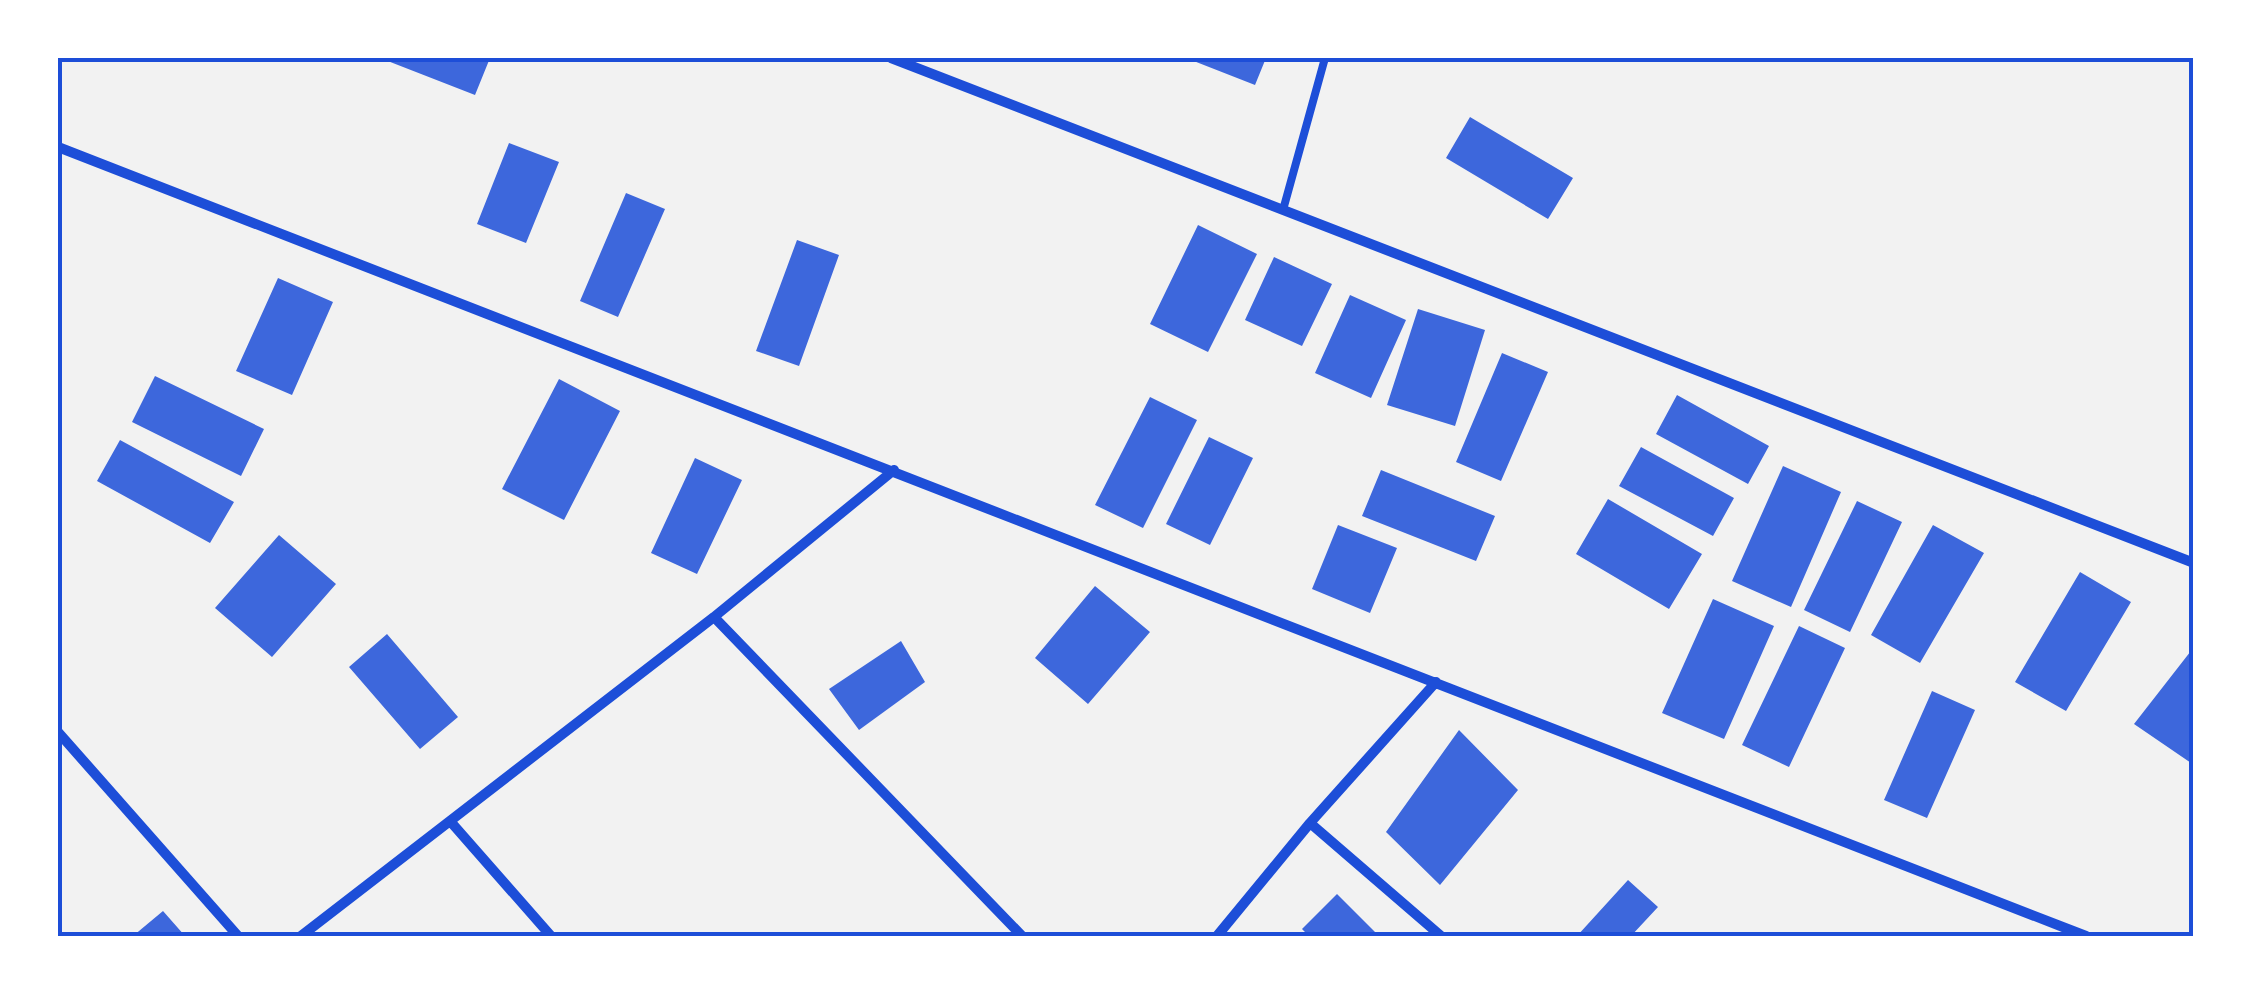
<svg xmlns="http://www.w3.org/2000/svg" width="2251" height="994" font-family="'Sofia Sans Condensed',sans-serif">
  <rect width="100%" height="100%" fill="#f2f2f2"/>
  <path fill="#3d67dc" d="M380,58H490L475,95Z
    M1186,58H1266L1255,85Z
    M1470,117L1573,178L1548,219L1446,158Z
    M509,143L559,162L526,243L477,224Z
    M626,193L665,209L618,317L580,301Z
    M1198,225L1257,254L1208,352L1150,324Z
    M797,240L839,255L799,366L756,351Z
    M1274,257L1332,284L1302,346L1245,320Z
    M278,278L333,302L292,395L236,371Z
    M1350,295L1406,320L1371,398L1315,373Z
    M1418,309L1485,330L1455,426L1387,405Z
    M1502,353L1548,372L1501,481L1456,462Z
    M155,376L264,429L241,476L132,422Z
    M559,379L620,411L564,520L502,489Z
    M1677,395L1769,446L1748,484L1656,434Z
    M1150,397L1197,420L1143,528L1095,505Z
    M1209,437L1253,458L1210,545L1166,524Z
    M120,440L234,502L210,543L97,481Z
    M1641,447L1734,498L1713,536L1619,486Z
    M695,458L742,480L697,574L651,553Z
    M1783,466L1841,492L1791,607L1732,581Z
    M1381,470L1495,516L1476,561L1362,516Z
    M1608,499L1702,554L1669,609L1576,554Z
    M1857,501L1902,522L1850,632L1804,610Z
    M1338,525L1397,548L1370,613L1312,589Z
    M1933,525L1984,553L1920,663L1871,635Z
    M279,535L336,584L272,657L215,608Z
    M2080,572L2131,602L2066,711L2015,682Z
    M1095,586L1150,632L1088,704L1035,658Z
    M1713,599L1774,626L1724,739L1662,713Z
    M1799,626L1845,648L1789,767L1742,745Z
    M387,634L458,717L420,749L349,667Z
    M901,641L925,682L859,730L829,689Z
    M2194,647V765L2134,724Z
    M1932,691L1975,710L1927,818L1884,800Z
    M1459,730L1518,790L1440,885L1386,832Z
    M1628,880L1658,907L1631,936H1577Z
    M1337,894L1379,936H1309L1302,929Z
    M163,911L185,936H133Z"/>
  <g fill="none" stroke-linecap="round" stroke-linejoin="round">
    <path stroke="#1d4ed8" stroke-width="8" d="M1283,210L1325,58"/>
    <path stroke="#1d4ed8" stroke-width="10" d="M891,58L2194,563
      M58,147L2086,936
      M714,617L1022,936
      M58,732L238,936
      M450,821L551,936
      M1310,823L1441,936
      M301,936L714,617L894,470
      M1217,936L1310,823L1436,682"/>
  </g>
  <rect width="2251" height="994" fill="none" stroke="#ffffff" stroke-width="120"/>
  <rect x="60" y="60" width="2131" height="874" fill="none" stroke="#1d4ed8" stroke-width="4"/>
</svg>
